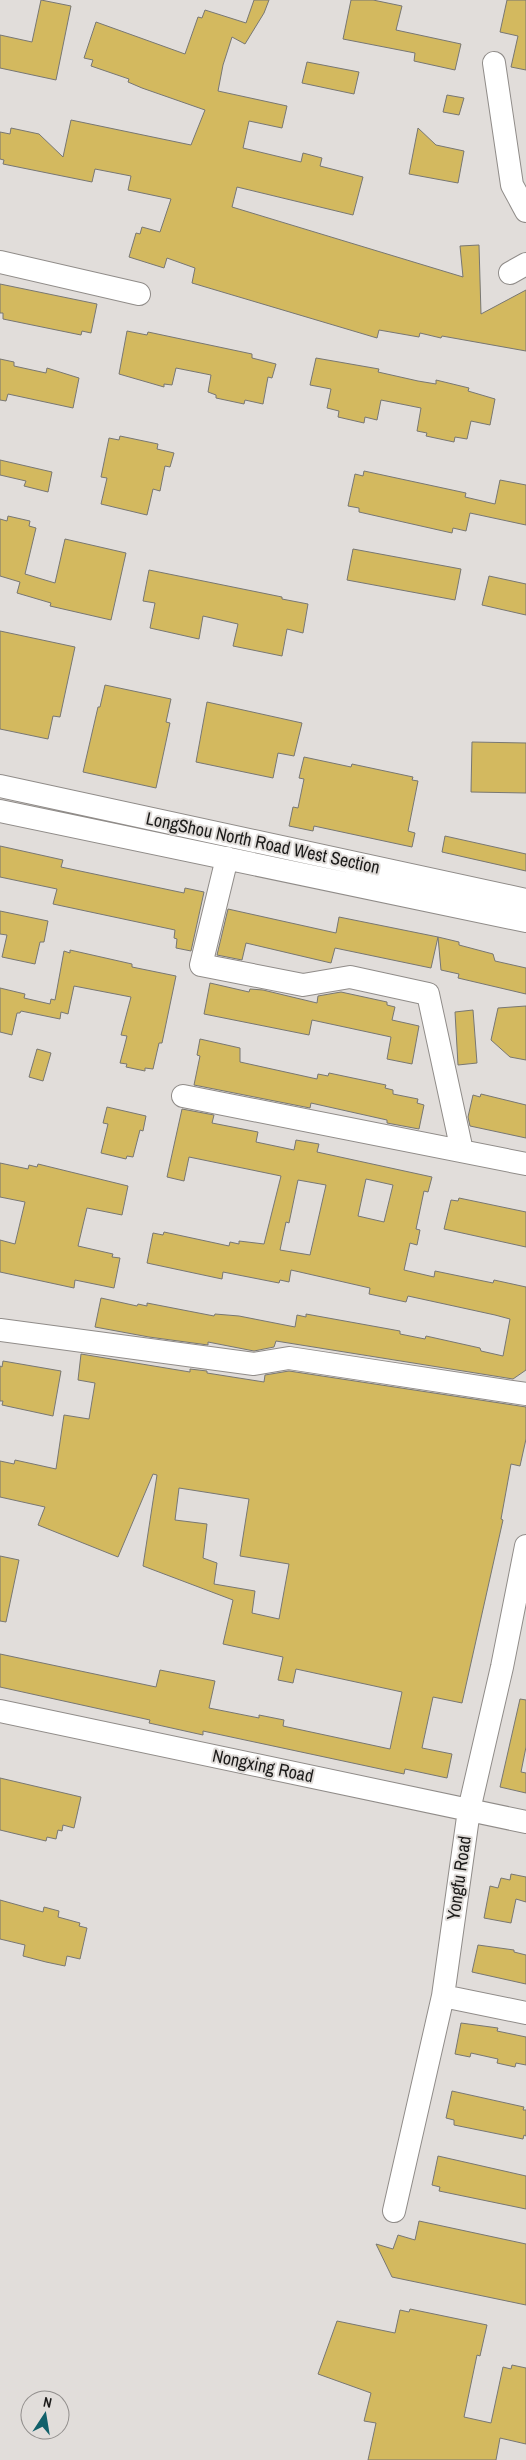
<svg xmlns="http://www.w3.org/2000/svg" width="526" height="2460" font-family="'Archivo Narrow',sans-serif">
  <rect width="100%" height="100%" fill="#e1ddda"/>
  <path fill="#d3b95f" stroke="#787773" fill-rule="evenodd" d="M41,0L71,6L56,80L0,68V35L32,42Z
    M254,0H269L264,13L245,44L232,37L223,65L218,91L287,106L282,128L249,121L243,148L301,162L303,153L322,158L320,166L363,177L353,215L237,187L232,207L463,277L460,246L479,245L481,314L526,290V351L442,336L441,338L420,333L419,337L379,330L377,338L192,283L195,268L167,258L164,268L129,257L136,233L140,234L142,227L160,232L171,199L128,190L131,176L95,169L92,182L3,164L4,160L0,159V132L10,134L11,128L39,134L63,157L71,120L191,145L205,110L142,88L128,82L129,79L91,66L93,60L84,58L96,22L185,54L198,17L202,18L205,10L246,23Z
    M351,0H373L402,6L396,30L461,44L455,70L414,61L415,53L343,39Z
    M507,0H526V70L511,67L518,36L500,32Z
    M307,62L359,72L354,94L302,83Z
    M447,95L464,98L459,115L443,112Z
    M418,128L436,145L464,151L458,183L409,174Z
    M0,284L97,304L91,333L82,331L81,335L3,319V313H0Z
    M127,331L147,335L148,332L252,354V358L276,364L272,378L268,377L263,404L245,400L244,404L216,398V395L208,392L211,375L176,368L172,385L164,384V387L119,374Z
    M316,358L379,369L378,372L418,381L436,384V380L469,388L468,391L495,399L490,425L471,421L467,439L455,437L454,442L426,436L427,433L417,431L421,408L381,400L377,420L365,417L364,423L338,417L339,411L327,408L331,389L310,385Z
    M0,359L14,362V366L46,373L47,368L79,378L73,408L8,394L6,401L0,400Z
    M120,436L158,444L157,449L174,453L170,467L165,466L160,491L153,489L147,515L101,504L107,478L101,477L109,438L119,440Z
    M0,460L52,472L48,492L24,486L26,481L0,475Z
    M364,471L466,493L465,497L495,504L500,480L526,485V525L470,513L466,531L453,528L452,533L359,512V508L348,506L355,474L363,476Z
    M8,516L30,521L29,526L36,528L25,574L55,583L65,539L126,553L111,620L50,606L51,603L17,593L20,582L0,576V519L7,521Z
    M353,549L461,569L455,600L347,580Z
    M149,570L282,597V599L308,604L303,633L287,629L282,656L233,646L238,624L203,616L199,639L150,628L155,603L143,601Z
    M489,576L526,584V615L482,605Z
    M0,631L75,647L60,717L53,716L48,739L0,729Z
    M105,685L171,699L166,722L170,723L156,788L83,772L98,707H100Z
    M207,702L302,723L294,756L278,753L273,778L196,762Z
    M472,742L526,743V793L471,792Z
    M304,757L351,767L352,764L413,777L412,780L418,781L408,831L415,833L412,847L314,826L313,831L289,826L293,807L298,808L304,779L299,778Z
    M445,836L526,854V871L442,852Z
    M0,846L63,860L61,867L184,893L185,888L204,892L191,951L176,948L177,939L174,938L175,930L53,904L57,889L0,877Z
    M228,909L336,933L339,917L438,937L431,968L335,948L331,963L246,943L242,960L217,955Z
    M0,911L48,921L44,942H40L35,964L2,957L7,935L0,934Z
    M438,937L459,942V945L493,954L495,961L526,968V994L458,978L459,974L441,970Z
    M70,950L132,964V967L176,976L162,1043H159L153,1069L145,1068V1071L126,1067L127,1064L120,1063L127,1036L121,1035L131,997L74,986L68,1014L61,1012L60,1019L21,1011L20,1013H17L12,1035L0,1032V988L25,994L24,998L50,1004L51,999L55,1000L64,951L70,953Z
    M210,983L249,992L250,989L263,990L317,1003L318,996L341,992L387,1002V1005L395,1007L392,1020L419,1026L412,1064L387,1059L391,1037L312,1020L309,1035L204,1014Z
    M526,1006V1060L510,1057L491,1040L498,1008Z
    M473,1010L477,1063L458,1065L455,1012Z
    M200,1039L240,1048V1062L317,1079L318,1074L328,1076L329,1073L386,1085L385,1088L393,1090V1094L418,1099L417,1103L424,1105L419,1129L387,1123V1120L311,1103L310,1108L194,1085L200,1056L197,1055Z
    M37,1049L51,1053L43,1081L29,1077Z
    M481,1094L526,1105V1138L470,1126L468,1117L473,1095L480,1097Z
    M107,1107L146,1116L143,1131L140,1130L133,1157L127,1156L126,1159L101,1153L108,1124L103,1123Z
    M182,1109L214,1115L212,1123L258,1132L256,1142L294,1150L296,1140L319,1144L317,1152L432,1177L428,1192L424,1191L416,1229L420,1230L417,1245L410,1243L404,1270L434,1277L435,1271L493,1283L494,1280L526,1287V1370L513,1379L276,1341L274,1347L254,1351L208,1342V1345L149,1337L95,1327L101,1298L137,1306L138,1304L147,1306V1303L214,1316L215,1314L239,1316L295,1327L297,1315L306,1317V1314L400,1331V1334L425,1339L426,1336L480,1348L481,1351L503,1356L510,1319L495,1315L408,1296L406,1302L369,1294L370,1288L291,1270L289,1282L280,1280L279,1283L223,1272L222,1279L147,1263L153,1233L163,1235L164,1232L229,1246L230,1242L239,1244V1241L264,1244L281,1176L189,1157L184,1181L167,1177ZM366,1179L393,1185L384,1222L358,1216ZM298,1180L326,1185L310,1255L280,1250L286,1222L289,1223Z
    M0,1163L28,1169L29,1165L37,1167L38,1164L128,1186L122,1215L87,1208L78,1246L113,1254L112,1257L120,1258L114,1288L75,1280L74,1288L0,1272V1240L15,1244L25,1202L0,1197Z
    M459,1198L526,1212V1247L444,1229L451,1200L458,1201Z
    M81,1354L190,1372V1369L207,1371V1373L264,1382L265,1375L289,1371L526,1407V1439L520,1466L511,1464L501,1519L503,1520L462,1703L433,1697L422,1748L452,1754L447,1778L405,1769L404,1774L203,1731V1735L149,1723L150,1720L0,1687V1654L156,1687L160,1670L215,1681L209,1708L259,1718V1715L284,1720L283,1726L390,1749L402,1692L296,1669L293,1683L278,1680L283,1657L223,1644L233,1600L143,1566L157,1475L153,1474L118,1557L38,1525L45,1507L0,1497V1461L14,1464L15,1460L56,1469L64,1415L89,1419L95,1383L78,1380ZM179,1488L249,1499L240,1556L289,1564L279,1619L252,1613L255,1591L214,1584L217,1563L203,1558L207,1524L175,1520Z
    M3,1361L61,1371L53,1416L2,1405L3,1401H0V1366L2,1367Z
    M0,1556L19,1560L6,1622L0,1621Z
    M520,1699L526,1700V1747L521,1772L526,1773V1793L500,1787Z
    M0,1778L81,1797L74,1828L63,1825L62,1831L58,1830L56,1839L47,1837L46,1841L0,1830Z
    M511,1874L526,1877V1902L516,1899L511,1923L484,1918L490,1886L498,1888L501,1878L510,1880Z
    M0,1900L43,1912L44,1907L59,1911L58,1917L80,1923L79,1926L87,1928L80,1959L67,1956L65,1966L46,1962L23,1956L25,1945L0,1939Z
    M478,1945L514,1950V1952L526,1955V1984L472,1972Z
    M461,2023L498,2028L497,2031L526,2037V2065L516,2063L515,2067L497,2063L498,2059L471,2053L470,2057L455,2054Z
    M452,2091L524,2107L523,2110H526V2136L524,2135L523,2139L454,2125V2120L446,2118Z
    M438,2156L526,2176V2209L439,2191L440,2187L432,2185Z
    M419,2221L526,2244V2305L392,2277L376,2244L393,2249L398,2235L415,2240Z
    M410,2309L487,2325L480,2356L477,2355L464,2417L491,2423L503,2367L511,2369L512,2365L526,2368V2444L500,2438L496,2460H368L376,2423L364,2421L371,2393L318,2374L337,2321L395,2333L400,2310L409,2312Z"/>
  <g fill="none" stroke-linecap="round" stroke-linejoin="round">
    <defs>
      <path id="minor" d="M494,63L512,185L526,211
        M0,262L139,294
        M510,273L526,264
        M0,786L526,900
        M0,811L526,921
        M227,858L201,965L303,985L350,977L428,994L462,1151
        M183,1096L526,1164
        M0,1330L254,1364L289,1358L526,1394
        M0,1711L526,1822
        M443,1996L526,2013
        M394,2211L443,1996L469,1810L502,1667L526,1546"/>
    </defs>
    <use href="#minor" stroke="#908c89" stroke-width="24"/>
    <use href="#minor" stroke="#fff" stroke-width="22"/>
  </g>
  <g text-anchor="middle" stroke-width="4" stroke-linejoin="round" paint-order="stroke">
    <g font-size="18" fill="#1c1b1a" stroke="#e1ddda">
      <text transform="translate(263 843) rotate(12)" y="6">LongShou North Road West Section</text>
      <text transform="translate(263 1766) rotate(12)" y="6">Nongxing Road</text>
      <text transform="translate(459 1878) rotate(-82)" y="6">Yongfu Road</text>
    </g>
  </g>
  <g transform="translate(45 2415) rotate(12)"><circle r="24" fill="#e1ddda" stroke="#928f8d"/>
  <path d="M0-4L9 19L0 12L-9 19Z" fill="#11606a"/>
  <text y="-8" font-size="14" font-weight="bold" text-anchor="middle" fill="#1c1b1a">N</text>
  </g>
</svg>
